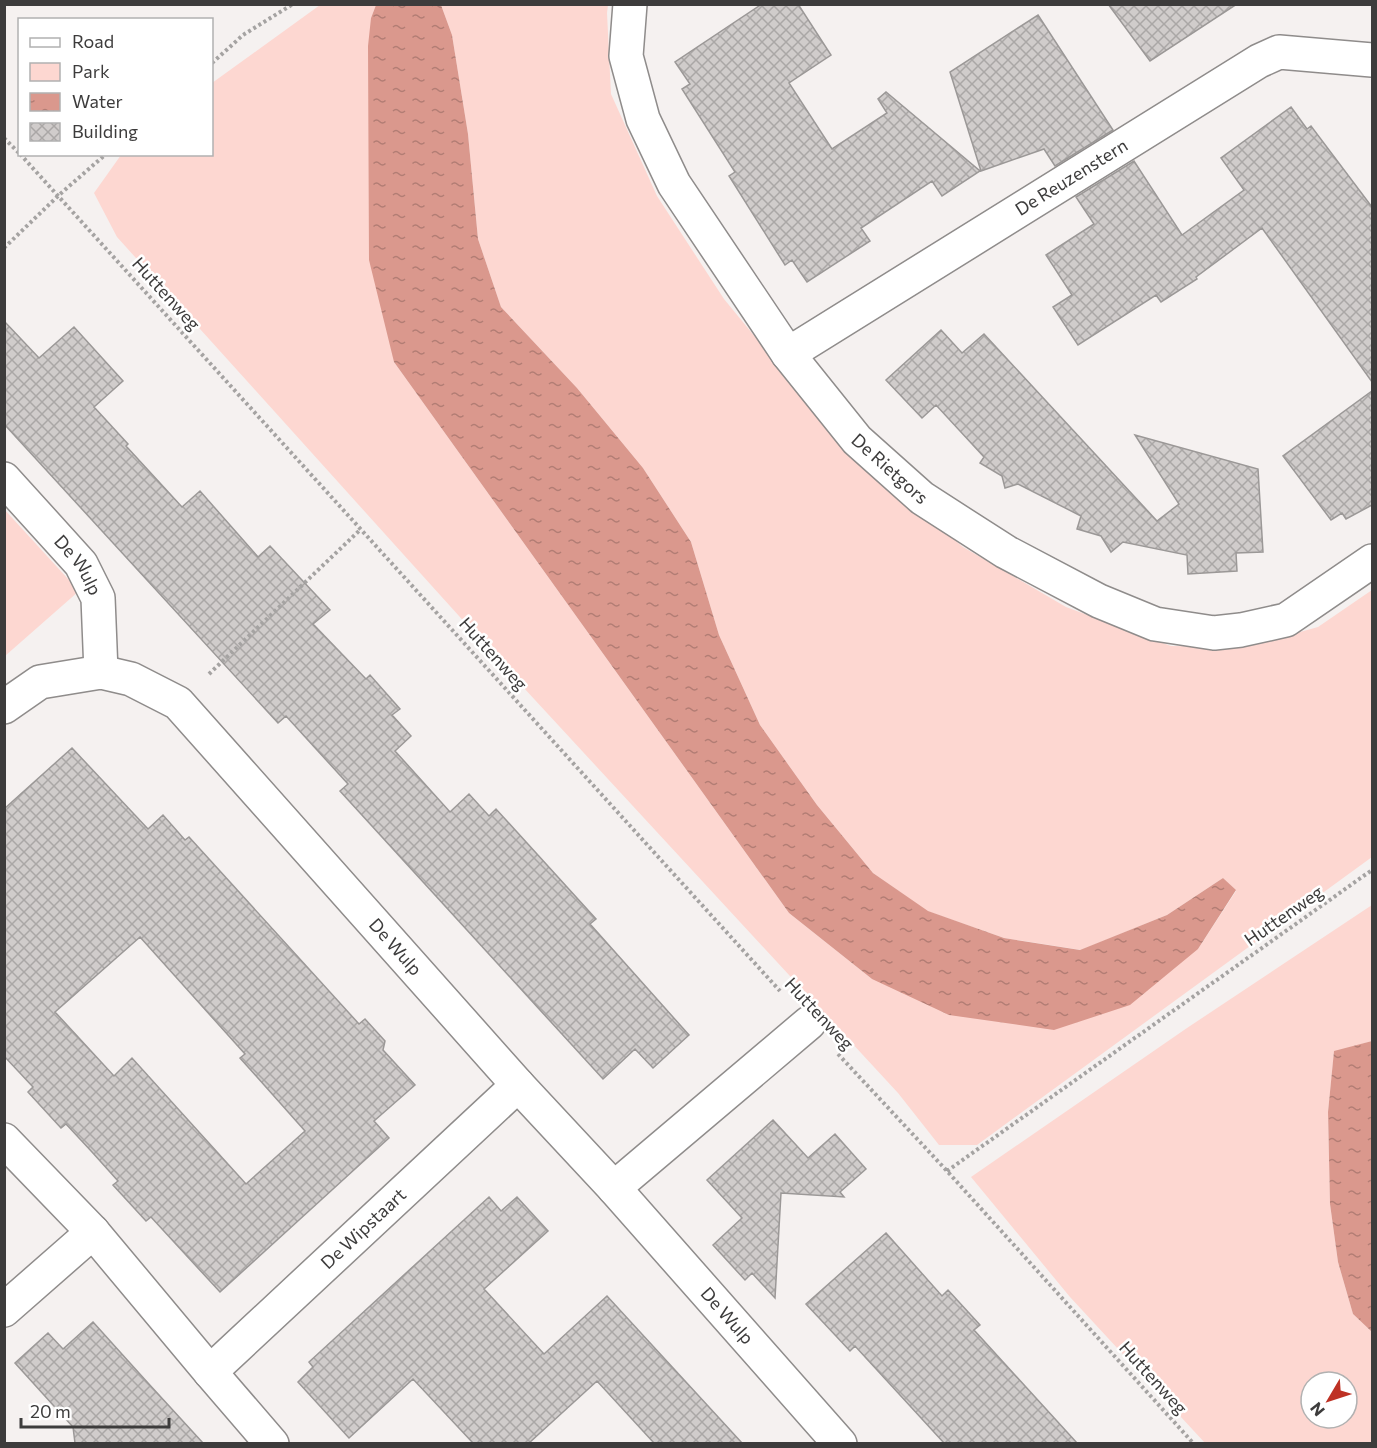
<svg xmlns="http://www.w3.org/2000/svg" width="1377" height="1448" font-family="Commissioner,sans-serif">
  <defs>
    <pattern id="water-ripples" width="26" height="14" patternUnits="userSpaceOnUse" patternTransform="scale(1.5)"><rect width="26" height="14" fill="#da988d"/><path d="M2 4q2-2 4 0t4 0M15 11q2-2 4 0t4 0" fill="none" stroke="#b27d74"/></pattern>
    <pattern id="building-cross-hatch" width="8" height="8" patternUnits="userSpaceOnUse" patternTransform="scale(1.5)"><rect width="8" height="8" fill="#d0cccb"/><path d="M0 0l8 8M0 8l8-8" fill="none" stroke="#aaa7a6"/></pattern>
  </defs>
  <rect width="100%" height="100%" fill="#f5f1f0"/>
  <path fill="#fdd7d1" fill-rule="evenodd" d="M320,5H376L371,18L394,362L789,913L872,979L1198,949L1236,891L1223,878L1167,915L1081,950L1004,938L927,911L873,873L817,805L760,725L719,635L691,542L643,468L577,388L501,307L478,239L468,134L452,35L441,5H608L607,13L611,94L657,196L724,299L815,410L885,482L963,547L1066,607L1171,646L1245,647L1318,627L1372,590V857L977,1145H939L898,1093L523,687L117,237L94,193L121,155L212,154V83Z
    M4,509L79,591L5,656H4Z
    M1372,905V1041L1334,1052L1328,1112L1330,1204L1338,1262L1353,1314L1372,1332V1443H1205L1070,1297L971,1177L1187,1028ZM1311,1382H1347V1418H1311Z"/>
  <path fill="url(#water-ripples)" d="M376,5H441L452,35L468,134L478,239L501,307L577,388L643,468L691,542L719,635L760,725L817,805L873,873L928,911L1004,938L1080,950L1167,915L1223,878L1236,890L1198,949L1130,1005L1054,1030L949,1015L872,979L789,913L394,362L369,260L368,46L371,18Z
    M1372,1041V1332L1353,1314L1338,1262L1330,1204L1328,1112L1334,1051Z"/>
  <path fill="url(#building-cross-hatch)" stroke="#9b9897" stroke-width="1.5" fill-rule="evenodd" d="M762,4H798L831,55L789,83L832,149L887,113L878,99L886,92L980,171L942,196L932,181L861,228L870,241L807,282L792,260L785,265L729,176L735,172L682,89L690,84L675,62Z
    M1108,4H1237L1150,61Z
    M1038,15L1113,130L1055,166L1044,149L981,171L950,72Z
    M1291,107L1307,129L1311,126L1372,207V382L1262,228L1196,277L1197,279L1161,302L1156,295L1078,345L1053,307L1072,295L1046,255L1094,224L1076,197L1134,161L1182,235L1244,190L1221,158Z
    M4,321L39,358L74,327L123,381L94,407L128,444L126,446L182,507L200,491L258,557L270,546L330,610L313,624L366,679L370,675L400,709L392,715L411,736L395,751L450,812L469,794L489,816L496,809L596,919L590,924L689,1035L653,1068L635,1049L603,1079L340,791L348,784L286,716L278,723L4,424Z
    M941,330L962,353L984,334L1157,521L1179,504L1135,435L1258,469L1263,552L1236,553L1237,571L1188,574L1187,555L1123,542L1111,552L1101,536L1077,529L1081,516L1018,484L1005,488L1002,476L980,463L984,457L936,405L922,418L886,380Z
    M1372,391V505L1346,519L1342,513L1331,520L1283,456Z
    M72,748L148,829L163,815L185,840L189,837L359,1024L365,1019L385,1041L383,1050L415,1085L374,1121L389,1138L220,1292L151,1217L146,1221L113,1185L118,1181L92,1152L66,1124L61,1128L28,1092L33,1087L4,1056V809ZM140,937L245,1054L240,1058L305,1131L246,1184L132,1058L114,1076L55,1012Z
    M773,1120L808,1158L835,1134L866,1169L840,1192L844,1197L781,1193L775,1298L752,1273L745,1280L713,1245L742,1218L707,1180Z
    M489,1197L501,1211L517,1197L548,1231L484,1289L544,1354L607,1296L742,1443H654L597,1381L529,1443H473L413,1379L349,1438L298,1382L313,1367L309,1362Z
    M886,1233L942,1296L948,1290L980,1325L974,1330L1077,1443H944L855,1346L850,1351L806,1304Z
    M93,1322L148,1383L203,1443H75L73,1427L15,1363L48,1333L63,1349Z"/>
  <g fill="none" stroke-linecap="round" stroke-linejoin="round">
    <defs>
      <g id="street">
        <path id="s1" d="M630,4L626,56L643,119L674,184L788,354L857,440L922,498L1006,552L1099,601L1155,624L1214,633L1241,630L1286,620L1372,561"/>
        <path id="s2" d="M788,354L1259,61L1279,52L1372,60"/>
        <path id="s3" d="M4,479L81,564L98,598L101,672"/>
        <path id="s4" d="M4,707L40,682L101,672L131,679L178,703L518,1085L614,1188L840,1444"/>
        <path d="M4,1140L93,1232L210,1372L272,1444"/>
        <path d="M614,1188L809,1023"/>
        <path d="M4,1310L93,1232"/>
        <path id="s5" d="M210,1372L518,1085"/>
      </g>
    </defs>
    <use href="#street" stroke="#8f8c8b" stroke-width="36"/>
    <path stroke="#a5a3a2" stroke-width="4" stroke-dasharray="3 3" stroke-linecap="butt" d="M212,63L243,35L293,4
      M4,138L20,154
      M20,154L780,991
      M4,248L59,195L106,154
      M209,674L361,529
      M838,1054L947,1171L1194,1444
      M947,1171L1372,870"/>
    <use href="#street" stroke="#fff" stroke-width="33"/>
  </g>
  <g text-anchor="middle" stroke-width="5" stroke-linejoin="round" paint-order="stroke">
    <g font-size="18" fill="#3d3c3c" stroke="#fff">
      <text dy="6" stroke="none"><textPath href="#s2" startOffset="334">De Reuzenstern</textPath></text>
      <text transform="translate(166 294) rotate(48)" y="6">Huttenweg</text>
      <text dy="6" stroke="none"><textPath href="#s1" startOffset="548">De Rietgors</textPath></text>
      <text dy="6" stroke="none"><textPath href="#s3" startOffset="114">De Wulp</textPath></text>
      <text transform="translate(493 654) rotate(48)" y="6">Huttenweg</text>
      <text transform="translate(1284 916) rotate(-35)" y="6">Huttenweg</text>
      <text dy="6" stroke="none"><textPath href="#s4" startOffset="516">De Wulp</textPath></text>
      <text transform="translate(819 1014) rotate(47)" y="6">Huttenweg</text>
      <text dy="6" stroke="none"><textPath href="#s5" startOffset="210">De Wipstaart</textPath></text>
      <text dy="6" stroke="none"><textPath href="#s4" startOffset="1012">De Wulp</textPath></text>
      <text transform="translate(1153 1378) rotate(48)" y="6">Huttenweg</text>
    </g>
  </g>
  <rect width="1377" height="1448" fill="none" stroke="#3d3c3c" stroke-width="12"/>
  <rect x="18" y="18" width="195" height="138" fill="#ffffff" stroke="#b1b1b1" stroke-width="1.5"/>
  <rect x="30" y="38" width="30" height="9" fill="#ffffff" stroke="#b1b1b1" stroke-width="1.5"/>
  <text x="72" y="48" font-size="18" fill="#3d3c3c">Road</text>
  <rect x="30" y="63" width="30" height="18" fill="#fdd7d1" stroke="#b1b1b1" stroke-width="1.5"/>
  <text x="72" y="78" font-size="18" fill="#3d3c3c">Park</text>
  <rect x="30" y="93" width="30" height="18" fill="url(#water-ripples)" stroke="#b1b1b1" stroke-width="1.5"/>
  <text x="72" y="108" font-size="18" fill="#3d3c3c">Water</text>
  <rect x="30" y="123" width="30" height="18" fill="url(#building-cross-hatch)" stroke="#b1b1b1" stroke-width="1.5"/>
  <text x="72" y="138" font-size="18" fill="#3d3c3c">Building</text>
  <g transform="translate(1329 1400) rotate(231)"><circle r="28" fill="#ffffff" stroke="#b1b1b1" stroke-width="1.5"/>
  <path d="M0-4.5L10 22L0 15L-10 22Z" fill="#be3124"/>
  <text y="-9" font-size="16" font-weight="bold" text-anchor="middle" fill="#3d3c3c">N</text>
  </g>
  <path d="M21 1418v9h148v-9" fill="none" stroke="#3d3c3c" stroke-width="3"/>
  <text x="30" y="1418" font-size="18" fill="#3d3c3c" stroke="#ffffff" stroke-width="4.5" paint-order="stroke">20 m</text>
</svg>
